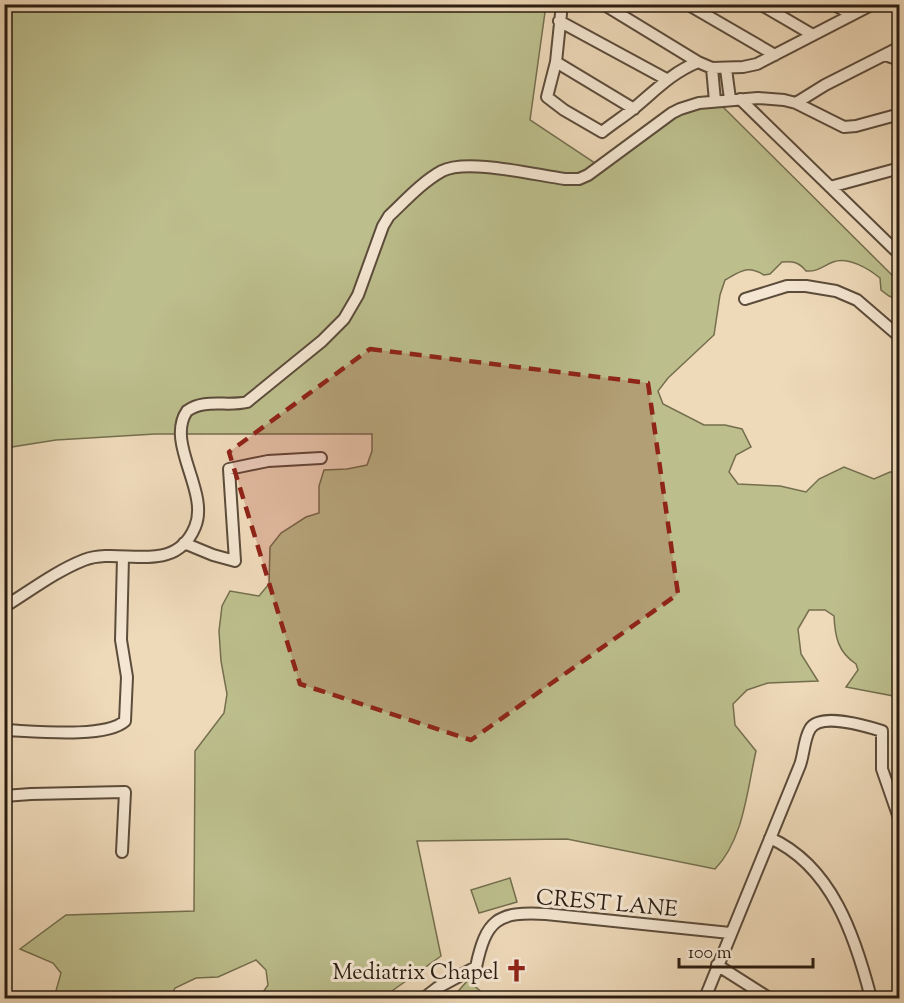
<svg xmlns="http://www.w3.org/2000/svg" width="904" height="1003" font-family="'Sorts Mill Goudy',serif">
  <rect width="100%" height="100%" fill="#eed9b9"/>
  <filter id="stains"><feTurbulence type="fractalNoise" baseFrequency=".00333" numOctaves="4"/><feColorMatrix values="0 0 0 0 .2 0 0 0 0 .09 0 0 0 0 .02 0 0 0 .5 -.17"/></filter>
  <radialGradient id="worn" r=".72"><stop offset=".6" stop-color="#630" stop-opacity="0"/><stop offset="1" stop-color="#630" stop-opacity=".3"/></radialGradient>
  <path fill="#bcbe8c" stroke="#746e4e" stroke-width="1.5" d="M5,5H546L530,120L595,163L600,171L687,110L721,105L899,282V300L889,296L881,290L880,278C869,269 848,256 833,262C823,266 818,272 806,271C799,262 793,261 782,262L770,274L764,275C747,265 741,271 725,280L720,295L714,335L668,378L658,391L663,404L704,425H725L742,429L751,447L736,455L729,472L738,484L780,486L806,492L819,479L844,467L874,479L890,472H899V697L846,687L858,670L856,664C838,652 835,637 834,616L825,610H809L798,629L801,654L818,681L768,683L747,690L733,704L735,725L756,751C747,790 744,839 715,869L567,839L417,841L441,956L382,998H259L268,985L266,970L256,960L218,977L196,978L175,988L170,998H54L61,973L53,963L20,949L66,915L194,911L195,751L224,713L227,694L221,661L219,631L222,606L230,591L259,596L269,584L270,547L281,533L306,517L319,513V486L324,470L347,469L367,465L372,451V434H155L56,440L5,448Z
    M510,878L517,902L479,913L471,890Z
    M468,980L488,998H452Z"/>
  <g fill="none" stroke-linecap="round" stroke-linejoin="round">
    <defs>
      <path id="minor" d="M562,4L556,62L547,97L564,110L602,132C612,124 623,117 633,109C655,91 671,73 698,62
        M603,4L698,62L712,68L743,67L757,64L873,4
        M687,4L775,55
        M760,4L813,35
        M833,4L852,15
        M559,21L666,79
        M885,55L900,60
        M556,62L634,109
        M712,68L715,101
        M726,69L730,99
        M740,99L895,250L900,243
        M796,103L825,85L900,47
        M830,187L900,168
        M745,299L787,286H806L836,291L857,300L900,337
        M184,543L213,555L235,561L229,469L268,461L321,458
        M4,607C30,591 56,571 84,560C121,546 174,577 195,527C210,492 165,443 187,411C205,398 227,407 247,402L322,341L344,319L358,295L383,226L389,216C405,201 422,182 442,171C467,158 535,175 565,179H579L588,175L672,113L680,109L699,103L758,98L784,100L796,103L844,127L856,126L900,114
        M4,730C32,731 105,739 125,721L127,677L121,640L123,557
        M4,796L31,794L125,792L122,852
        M770,838C832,866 855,936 871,998
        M717,965L769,998
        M424,998L437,988L476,967C486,920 497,911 546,914L730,933
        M705,998L800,765C804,754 804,739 810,729C820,712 866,726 882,731V769L898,815H900"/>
    </defs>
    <use href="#minor" stroke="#5c4c3b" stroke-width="14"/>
    <use href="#minor" stroke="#f4e6d2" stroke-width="10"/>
  </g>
  <path fill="#8f2418" fill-opacity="0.2" stroke="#8f2418" stroke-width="4.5" stroke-dasharray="12 8" stroke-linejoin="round" d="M370,349L648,383L678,594L471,740L300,684L229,452Z"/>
  <defs>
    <symbol id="church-bare" viewBox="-9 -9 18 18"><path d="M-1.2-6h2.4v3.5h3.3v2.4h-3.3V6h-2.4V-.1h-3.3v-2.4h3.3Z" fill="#8f2418" stroke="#f4e6d2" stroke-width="2.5" paint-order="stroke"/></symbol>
  </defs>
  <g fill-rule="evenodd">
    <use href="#church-bare" x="500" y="954" width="33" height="33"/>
  </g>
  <g text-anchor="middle" stroke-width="6" stroke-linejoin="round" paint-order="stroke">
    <g font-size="22" fill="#2b1d11" stroke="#f4e6d2">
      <text transform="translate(607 902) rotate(5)" y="8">CREST LANE</text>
    </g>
    <g font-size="22" fill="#2b1d11" stroke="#f4e6d2" text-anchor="end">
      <text x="499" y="979">Mediatrix Chapel</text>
    </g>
  </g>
  <rect width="904" height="1003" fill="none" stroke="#eed9b9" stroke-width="24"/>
  <rect x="6" y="6" width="892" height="991" fill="none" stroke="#2b1d11" stroke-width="3"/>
  <rect x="12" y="12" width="880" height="979" fill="none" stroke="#2b1d11" stroke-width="1.5"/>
  <path d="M679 958v9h134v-9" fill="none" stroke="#2b1d11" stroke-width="3"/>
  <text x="688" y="958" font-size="18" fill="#2b1d11" stroke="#f4e6d2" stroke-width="4.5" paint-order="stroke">100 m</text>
  <rect width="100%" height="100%" filter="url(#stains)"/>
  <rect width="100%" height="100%" fill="url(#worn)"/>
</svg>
